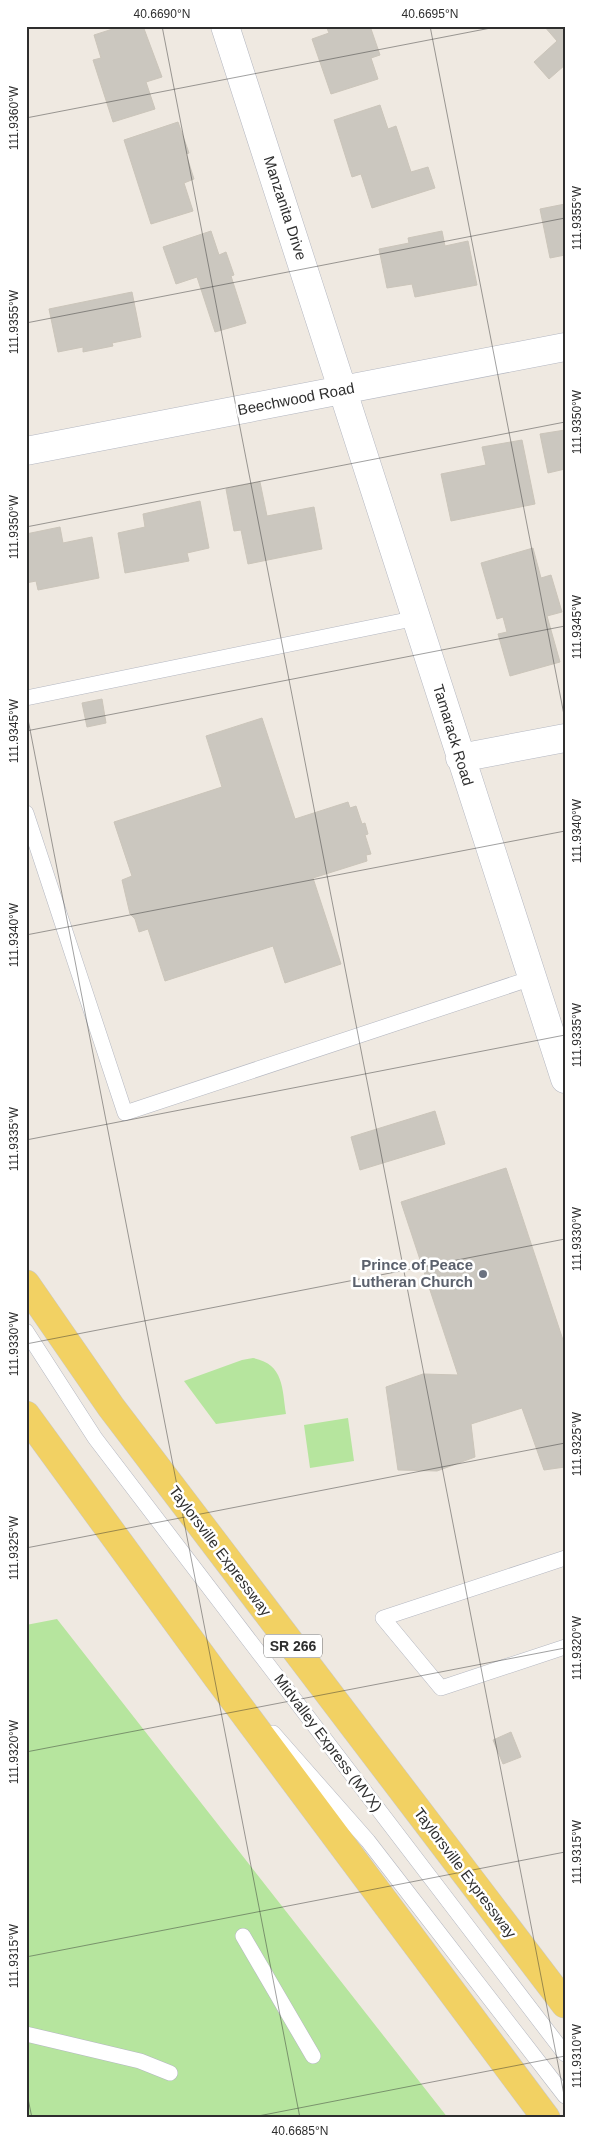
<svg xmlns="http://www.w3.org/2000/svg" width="591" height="2144" font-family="Helvetica,sans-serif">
  <rect width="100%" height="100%" fill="#efe9e1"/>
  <path fill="#b6e59e" d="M253,1358C284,1364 282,1388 286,1414L216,1424L184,1381L242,1360Z
    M348,1418L354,1461L310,1468L304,1425Z
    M57,1619L448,2118H26V1625Z"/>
  <path fill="#cbc7bf" stroke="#cbc5ba" d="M122,26H143L162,77L146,82L155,109L113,122L93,60L101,58L94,35Z
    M326,26H370L380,55L371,58L378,79L331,94L312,39L329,33Z
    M544,26H565V65L549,79L534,62L557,41Z
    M380,105L388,129L396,126L411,172L428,167L435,188L372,208L361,174L352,177L334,120Z
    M178,122L189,153L186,154L194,179L184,183L193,211L151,224L124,140Z
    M565,204V255L550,258L540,209Z
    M211,231L219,255L226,252L234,275L231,276L246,323L215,332L197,277L176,284L163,247Z
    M442,231L445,246L468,241L477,285L415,297L412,284L387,288L379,249L409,243L408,238Z
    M132,292L141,337L112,343L113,346L83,352V347L58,352L49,309Z
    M565,430V469L548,473L540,434Z
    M522,440L535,504L451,521L441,474L486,465L482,447Z
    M260,482L267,516L314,507L322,549L248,564L241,530L234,531L226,489Z
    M200,501L209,548L187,553L189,561L125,573L118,533L145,527L143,514Z
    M60,527L63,543L92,537L99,578L38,590L36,581L26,583V534Z
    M533,548L541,578L551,575L562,612L547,616L560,662L510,676L498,634L507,632L503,617L497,619L481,563Z
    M102,699L106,723L87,727L82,703Z
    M262,718L295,819L348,802L350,808L356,806L362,824L365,823L368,834L365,835L371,854L366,855L367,861L313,878L341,964L285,983L273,946L165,981L148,929L139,932L135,919L130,914L122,880L132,876L114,822L222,787L206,736Z
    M435,1111L445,1144L360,1170L351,1137Z
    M506,1168L565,1346V1467L544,1470L522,1408L471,1424L475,1457L437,1471L398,1470L386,1387L423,1374L458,1375L401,1202Z
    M511,1732L521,1757L503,1764L493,1740Z"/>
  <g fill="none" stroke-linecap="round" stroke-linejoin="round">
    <defs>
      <path id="lane" d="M26,698L417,618
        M26,813L125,1113L532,978
        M26,1331L95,1438L565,2054
        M565,1558L383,1618L441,1688L565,1647
        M273,1733L368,1841L565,2096
        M243,1936L313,2056
        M26,2034L140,2061L170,2073"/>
      <path id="street" d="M225,26L565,1079
        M26,451L565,347
        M460,758L565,738"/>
      <path id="primary" d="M26,1284L111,1407L565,2004
        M26,1415L217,1677L546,2118"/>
    </defs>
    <use href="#lane" stroke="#b4b7c1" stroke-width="16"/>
    <use href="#street" stroke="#b4b7c1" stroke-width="29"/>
    <use href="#primary" stroke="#c9c9c9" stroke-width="29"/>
    <use href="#lane" stroke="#fff" stroke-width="15"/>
    <use href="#street" stroke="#fff" stroke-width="28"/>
    <use href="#primary" stroke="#f2d163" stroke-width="28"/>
  </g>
  <path fill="none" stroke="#2e2e2e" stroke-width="1" stroke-opacity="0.45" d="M162,26L565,2100M430,26L565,720M26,118L501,26M26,323L565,218M26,527L565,422M26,709L300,2118M26,731L565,626M26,935L565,831M26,1140L565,1035M26,1344L565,1239M26,1548L565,1443M26,1752L565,1648M26,1957L565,1852M26,2089L32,2118M248,2118L565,2056"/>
  <circle fill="#6b7280" stroke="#fff" stroke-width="2" cx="483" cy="1274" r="5"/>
  <g text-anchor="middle" stroke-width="5" stroke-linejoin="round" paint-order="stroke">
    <rect fill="#fff" stroke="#6d6d6d" stroke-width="1" x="264" y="1634.5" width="58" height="23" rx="4"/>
    <g font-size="14" font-weight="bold" fill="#2e2e2e">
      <text x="293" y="1651">SR 266</text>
    </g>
    <g font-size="15" fill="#2e2e2e" stroke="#fff">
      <text transform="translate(285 208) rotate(72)" y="5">Manzanita Drive</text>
      <text transform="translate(296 399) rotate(-11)" y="5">Beechwood Road</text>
      <text transform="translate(453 735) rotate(73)" y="5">Tamarack Road</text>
      <text transform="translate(220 1551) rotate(53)" y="5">Taylorsville Expressway</text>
      <text transform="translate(328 1743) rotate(53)" y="5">Midvalley Express (MVX)</text>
      <text transform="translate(465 1873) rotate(53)" y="5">Taylorsville Expressway</text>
    </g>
    <g font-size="15" font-weight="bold" fill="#5b616d" stroke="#fff" text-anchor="end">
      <text x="473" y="1270">Prince of Peace<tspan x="473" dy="17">Lutheran Church</tspan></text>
    </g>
  </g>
  <rect width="591" height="2144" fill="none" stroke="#ffffff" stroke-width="55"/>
  <rect x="28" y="28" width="536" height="2088" fill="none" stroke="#2e2e2e" stroke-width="2"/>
  <g font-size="12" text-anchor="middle" fill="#2e2e2e">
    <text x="162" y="18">40.6690°N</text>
    <text x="430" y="18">40.6695°N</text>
    <text transform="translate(14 118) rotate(-90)" y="4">111.9360°W</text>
    <text transform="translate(577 218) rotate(-90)" y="4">111.9355°W</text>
    <text transform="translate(14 322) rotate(-90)" y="4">111.9355°W</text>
    <text transform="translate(577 422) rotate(-90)" y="4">111.9350°W</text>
    <text transform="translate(14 527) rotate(-90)" y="4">111.9350°W</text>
    <text transform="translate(577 627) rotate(-90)" y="4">111.9345°W</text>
    <text transform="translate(14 731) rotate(-90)" y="4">111.9345°W</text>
    <text transform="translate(577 831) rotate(-90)" y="4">111.9340°W</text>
    <text transform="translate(14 935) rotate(-90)" y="4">111.9340°W</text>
    <text transform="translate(577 1035) rotate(-90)" y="4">111.9335°W</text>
    <text transform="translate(14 1139) rotate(-90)" y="4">111.9335°W</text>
    <text transform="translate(577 1239) rotate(-90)" y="4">111.9330°W</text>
    <text transform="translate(14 1344) rotate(-90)" y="4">111.9330°W</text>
    <text transform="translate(577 1444) rotate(-90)" y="4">111.9325°W</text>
    <text transform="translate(14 1548) rotate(-90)" y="4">111.9325°W</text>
    <text transform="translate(577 1648) rotate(-90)" y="4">111.9320°W</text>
    <text transform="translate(14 1752) rotate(-90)" y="4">111.9320°W</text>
    <text transform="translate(577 1852) rotate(-90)" y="4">111.9315°W</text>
    <text transform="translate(14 1956) rotate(-90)" y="4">111.9315°W</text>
    <text transform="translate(577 2056) rotate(-90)" y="4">111.9310°W</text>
    <text x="300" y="2135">40.6685°N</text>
  </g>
</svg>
